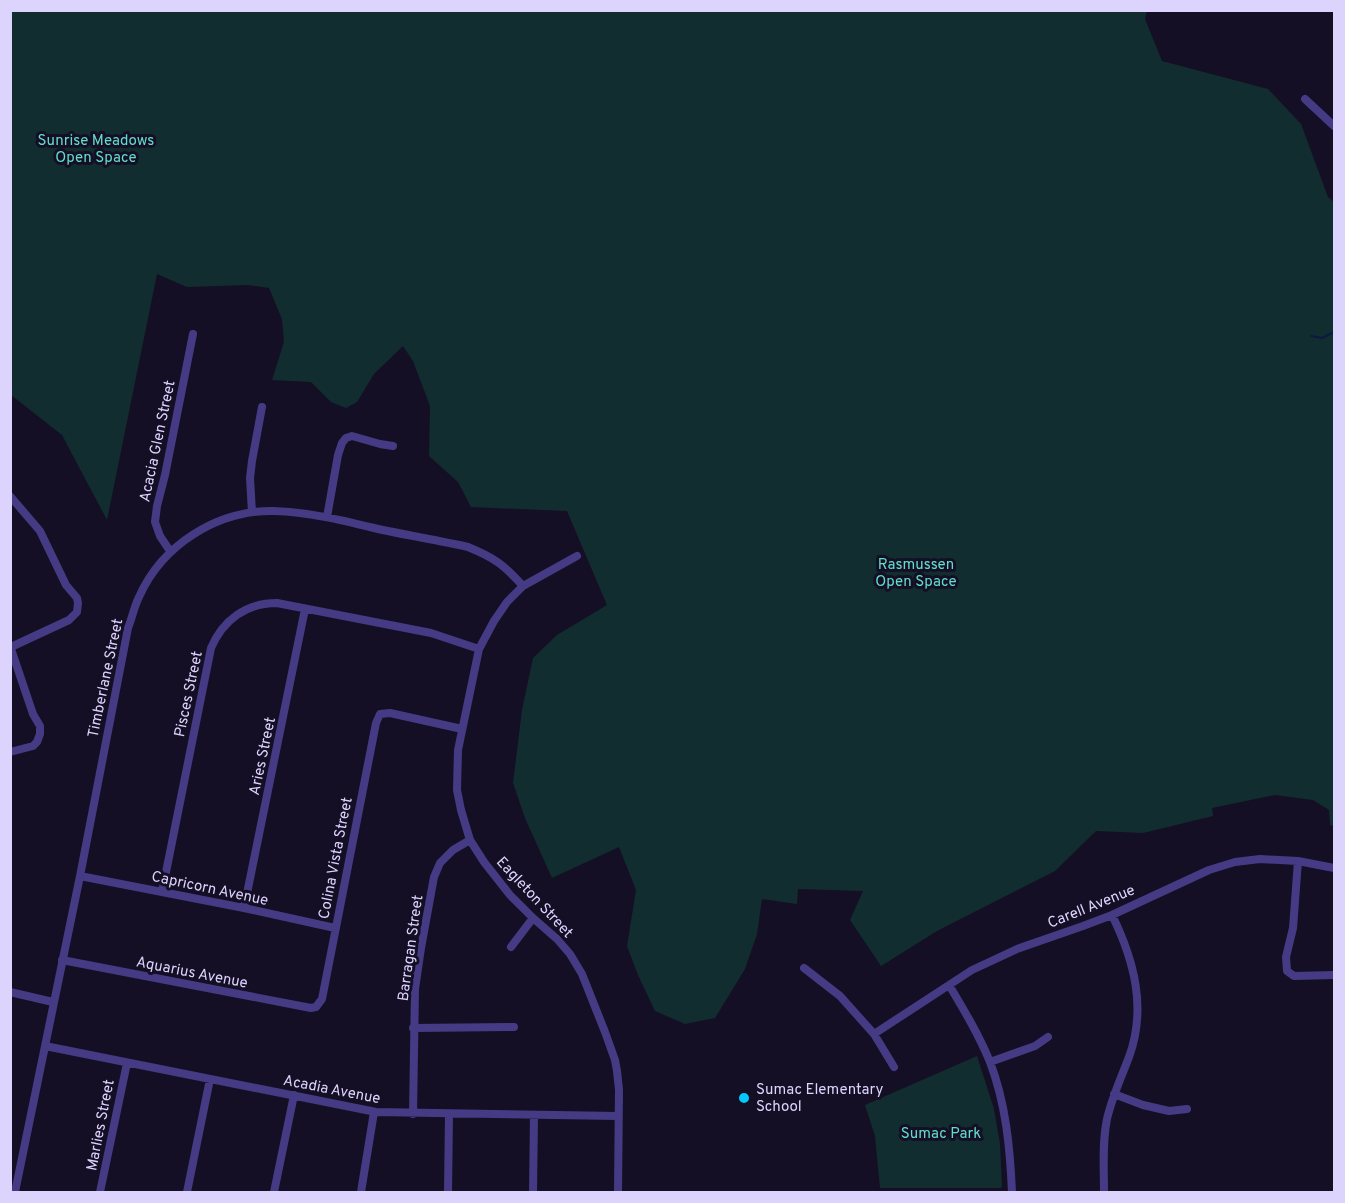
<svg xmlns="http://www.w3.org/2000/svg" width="1345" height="1203" font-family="Overpass,sans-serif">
  <rect width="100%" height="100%" fill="#150f25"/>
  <path fill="#122d2f" d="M10,11H1147L1145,19L1162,61L1268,89L1301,124L1328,197L1334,202V826L1330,825L1329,810L1313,800L1275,795L1212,808L1213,816L1143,833L1096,831L1055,871L937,931L881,966L850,920L863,891L798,889L797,904L762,899L757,934L745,969L715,1018L685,1024L655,1011L638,975L627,946L636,890L619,847L552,878L525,818L513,783L522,710L533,658L557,635L607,605L567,511L471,507L458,482L429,456L430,406L413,361L403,346L374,374L357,402L346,408L331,402L311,382L272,380L284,342L282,319L269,288L248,285L187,287L157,274L107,520L62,435L11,395Z
    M977,1056L994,1109L1000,1144L1002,1186L1001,1188H880L875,1136L865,1105Z"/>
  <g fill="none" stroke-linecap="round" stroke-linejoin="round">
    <path stroke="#0b1943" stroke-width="2" d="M1311,336L1322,338L1334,332"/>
    <path stroke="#453b84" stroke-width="8" d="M1305,99L1334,126
      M10,496L40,531L66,585L77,598L78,603L77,612L69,620L11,647
      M252,512L250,478L252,461L262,407
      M327,517L338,455L342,443L346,438L352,436L380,444L393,446
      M170,551L160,536L155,522L157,506L165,475L193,334
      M577,556L523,586L507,602L494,621L479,649L458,750L457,790L461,810L470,840L484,862L510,895L533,918L557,939L570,954L582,974L605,1032L615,1060L617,1071L619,1090L618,1192
      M10,646L33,714L40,726V734L37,742L33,746L10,752
      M1298,861L1293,928L1286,957L1287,971L1294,976L1334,975
      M80,876L244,908L335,928
      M162,892L211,648C223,620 246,603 277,603L431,633L479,649
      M244,908L305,609
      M511,947L533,918
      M62,960L311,1008L316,1007L322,999L376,723L380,714L390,713L462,729
      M804,968L840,996L874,1034L894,1067
      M949,985C964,1010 979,1035 990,1062C1006,1104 1010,1148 1012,1192
      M10,992L53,1002
      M413,1028L514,1027
      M874,1034L972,970L1017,949L1083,926L1112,915L1209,870L1235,862L1260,859L1298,861L1334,868
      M45,1046L376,1112L618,1116
      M990,1062L1035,1046L1048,1037
      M1114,1094L1143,1105L1169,1111L1187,1109
      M413,1114L415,989L421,948L434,877L440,863L453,850L470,840
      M15,1192L80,876L128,628C132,618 134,607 139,597C162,545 217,510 274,511C308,512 341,520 374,528C405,535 437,540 468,547C495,558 504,565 523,586
      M100,1192L127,1063
      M187,1192L210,1079
      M274,1192L294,1095
      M361,1192L374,1112
      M448,1192L449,1114
      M533,1192L534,1115
      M1104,1192C1104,1168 1102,1143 1107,1119C1112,1097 1121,1078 1129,1057C1147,1008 1134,960 1112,915"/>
  </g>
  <circle fill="#04c8fb" stroke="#150f25" stroke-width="2" cx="744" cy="1098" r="6"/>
  <g text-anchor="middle" stroke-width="6" stroke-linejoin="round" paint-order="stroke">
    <g font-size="15" fill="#60decc" stroke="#150f25">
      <text x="96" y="145">Sunrise Meadows<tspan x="96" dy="17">Open Space</tspan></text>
      <text x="916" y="569">Rasmussen<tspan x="916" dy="17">Open Space</tspan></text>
      <text x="941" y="1138">Sumac Park</text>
    </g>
    <g font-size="15" fill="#ddd4fe" stroke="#150f25">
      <text transform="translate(157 441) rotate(-78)" y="5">Acacia Glen Street</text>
      <text transform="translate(105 678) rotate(-78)" y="5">Timberlane Street</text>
      <text transform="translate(188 694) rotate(-78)" y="5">Pisces Street</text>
      <text transform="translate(262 756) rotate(-78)" y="5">Aries Street</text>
      <text transform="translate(335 858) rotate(-79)" y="5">Colina Vista Street</text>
      <text transform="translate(210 888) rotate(12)" y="5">Capricorn Avenue</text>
      <text transform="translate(535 897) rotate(47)" y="5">Eagleton Street</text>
      <text transform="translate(1091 906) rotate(-22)" y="5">Carell Avenue</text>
      <text transform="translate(410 948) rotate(-82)" y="5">Barragan Street</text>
      <text transform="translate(192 972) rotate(11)" y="5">Aquarius Avenue</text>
      <text transform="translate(332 1089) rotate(11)" y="5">Acadia Avenue</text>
      <text transform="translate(100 1125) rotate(-79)" y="5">Marlies Street</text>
    </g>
    <g font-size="15" fill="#ddd4fe" stroke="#150f25" text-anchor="start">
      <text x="756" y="1094">Sumac Elementary<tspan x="756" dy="17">School</tspan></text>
    </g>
  </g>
  <rect width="1345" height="1203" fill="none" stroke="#ddd4fe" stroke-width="24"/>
</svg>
